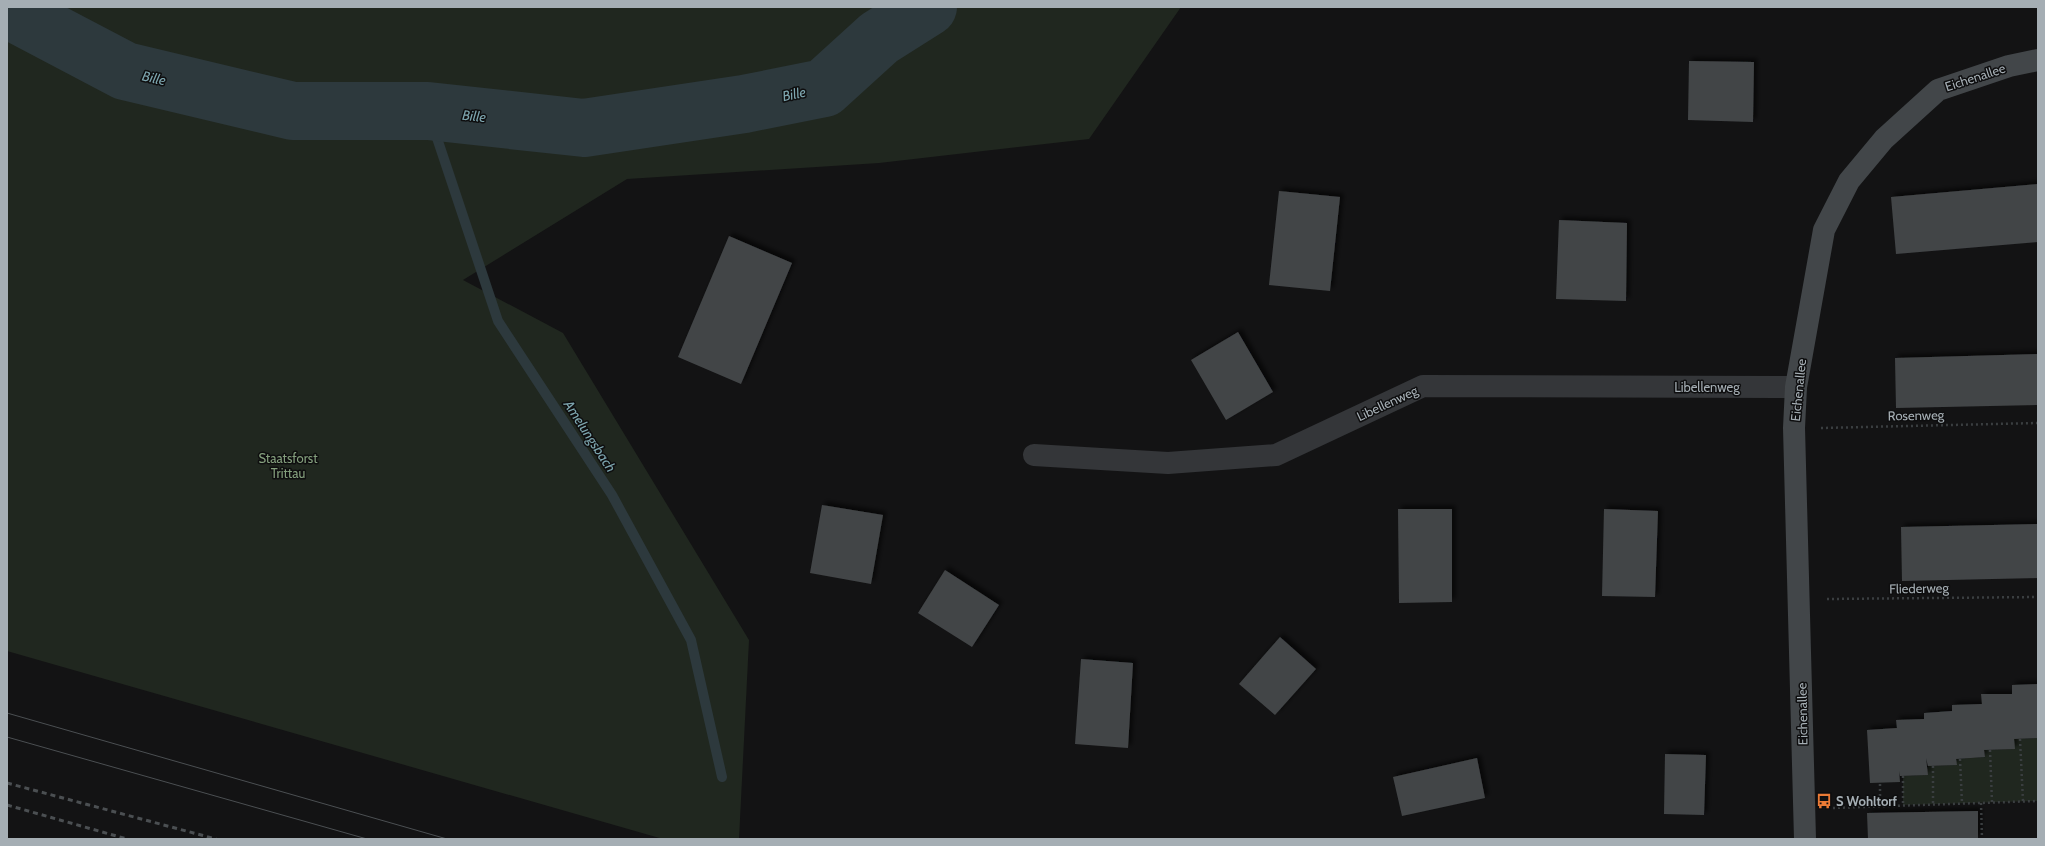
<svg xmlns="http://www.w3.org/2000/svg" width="2045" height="846" font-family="Cabin,sans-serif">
  <defs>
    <filter id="shadow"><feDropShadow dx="3.5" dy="-3.5" stdDeviation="2" flood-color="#0009"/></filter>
  </defs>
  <rect width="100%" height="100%" fill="#131314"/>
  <path fill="#20271f" d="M7,7H1181L1089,139L879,163L627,179L463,280L563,333L749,640L739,839H663L7,651Z
    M2038,738V801L1903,805V776L1927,775L1928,766L1956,765V759L1985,757L1984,750L2014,749V739Z"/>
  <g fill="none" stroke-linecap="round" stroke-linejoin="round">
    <path stroke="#2d393d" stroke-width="10" d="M428,111L498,321L612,495L691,640L722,777"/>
    <path stroke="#2d393d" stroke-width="58" d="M7,9L125,71L293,111H428L584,128L744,104L824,88L879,38L928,7"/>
  </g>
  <path fill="#424547" filter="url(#shadow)" d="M1689,61L1754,62L1753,122L1688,120Z
    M2038,184V242L1896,254L1891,197Z
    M1279,191L1340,197L1330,291L1269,285Z
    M1559,220L1627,223L1626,301L1556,299Z
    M729,236L792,263L741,384L678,357Z
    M1238,332L1273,392L1226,420L1191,360Z
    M2038,354V405L1896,408L1895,358Z
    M822,505L883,515L871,584L810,573Z
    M1398,509H1452V602L1399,603Z
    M1604,509L1658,511L1655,597L1602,596Z
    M2038,524V578L1902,581L1901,527Z
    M945,570L999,605L972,647L918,613Z
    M1280,637L1316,669L1275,715L1239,684Z
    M1081,659L1133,663L1128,748L1075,744Z
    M2038,684V738L2014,739L2015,749L1984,750L1985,757L1956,759L1957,765L1928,766L1926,758L1928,775L1900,776L1899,771L1900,782L1870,783L1867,730L1897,728L1896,720L1924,719V713L1952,711V705L1982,704L1981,694H2012V685Z
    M1665,754L1706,755L1704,815L1664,814Z
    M1477,758L1485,798L1402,816L1393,777Z
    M1978,811V839H1868L1867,813Z"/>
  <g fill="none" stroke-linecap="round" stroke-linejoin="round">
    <path stroke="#3a3e40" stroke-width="2.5" stroke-dasharray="2 3" stroke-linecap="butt" d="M1821,428L2038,423
      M1827,599L2038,597
      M2020,739L2023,801
      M1990,750L1992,802
      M1960,759L1962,803
      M1933,766V804
      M1903,776V805
      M1981,803L1982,839
      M1880,806V783
      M1833,808L2038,801"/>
    <path stroke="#343639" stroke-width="22" d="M1034,455L1168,463L1276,455L1423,386L1796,387"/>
    <path stroke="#424649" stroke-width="22" d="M1805,839L1794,428L1796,387L1824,230L1849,181L1884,139L1938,90L2009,66L2038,60"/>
    <path stroke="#4b4f52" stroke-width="1" d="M7,713L447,839
      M7,737L367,839"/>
    <path stroke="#4b4f52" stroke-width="3" stroke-dasharray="5 4" stroke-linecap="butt" d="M7,783L216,839
      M7,805L127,839"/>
  </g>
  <defs>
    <symbol id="bus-bare" viewBox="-9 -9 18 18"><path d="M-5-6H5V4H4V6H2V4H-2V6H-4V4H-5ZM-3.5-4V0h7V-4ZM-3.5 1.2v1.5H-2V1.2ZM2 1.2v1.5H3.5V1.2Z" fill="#ea7a35" stroke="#0e0e0f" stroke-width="2.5" paint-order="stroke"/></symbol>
  </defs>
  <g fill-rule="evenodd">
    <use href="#bus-bare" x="1813" y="790" width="22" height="22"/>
  </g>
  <g text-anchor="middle" stroke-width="3" stroke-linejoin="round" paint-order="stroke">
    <g font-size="13" fill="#a5aeb4" stroke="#0e0e0f">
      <text transform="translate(1975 77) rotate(-18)" y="5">Eichenallee</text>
      <text x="1707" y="392">Libellenweg</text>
      <text transform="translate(1798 390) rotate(-84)" y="5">Eichenallee</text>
      <text transform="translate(1387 403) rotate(-25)" y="5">Libellenweg</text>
      <text transform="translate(1916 415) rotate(-1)" y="5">Rosenweg</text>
      <text transform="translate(1919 588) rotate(-1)" y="5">Fliederweg</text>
      <text transform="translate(1802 714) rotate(-91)" y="5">Eichenallee</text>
    </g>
    <g font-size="13" fill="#849f7d" stroke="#0e0e0f">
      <text x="288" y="463">Staatsforst<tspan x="288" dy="15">Trittau</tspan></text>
    </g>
    <g font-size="13" font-weight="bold" fill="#a5aeb4" stroke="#0e0e0f" text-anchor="start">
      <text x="1836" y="806">S Wohltorf</text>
    </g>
    <g font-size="14" font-style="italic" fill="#7da5ae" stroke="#0e0e0f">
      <text transform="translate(154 78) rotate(13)" y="5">Bille</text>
      <text transform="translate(794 94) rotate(-12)" y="5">Bille</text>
      <text transform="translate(474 116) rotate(6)" y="5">Bille</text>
      <text transform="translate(590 436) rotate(57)" y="5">Amelungsbach</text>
    </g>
  </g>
  <rect width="2045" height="846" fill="none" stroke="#a5aeb4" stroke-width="16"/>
</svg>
